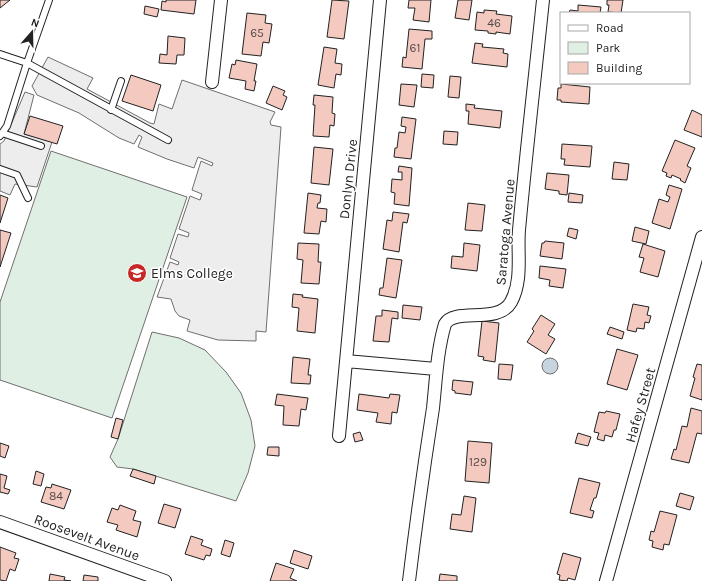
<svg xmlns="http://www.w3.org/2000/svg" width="702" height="581" font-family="Karla,sans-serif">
  <rect width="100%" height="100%" fill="#fff"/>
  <path fill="#e0efe3" stroke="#6f6f6f" d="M51,151L187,197L112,418L0,380V302Z
    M152,332L179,338L205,350L226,372L241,393L251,420L255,446L248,473L236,501L133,469L117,467L110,457L118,439Z"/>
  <path fill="#ededed" stroke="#6f6f6f" d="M48,57L93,78L87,89L150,123L154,124L159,104L172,109L182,80L275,112L270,122L271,125L281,127L266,332L256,331V341L218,340L187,331L190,320L179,316L175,311L171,299L157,297L170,262L178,265L179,262L170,258L178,234L188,237L189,233L179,229L190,196L200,200L202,194L192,190L201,161L212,166L213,163L198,157L194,168L167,159L138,147L142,137L139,135L134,144L119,138L79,113L37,95L32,86Z
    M25,92L34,95L24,134L52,142L37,187L15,184L10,195L0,191V144L4,141Z"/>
  <path fill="#c7d3dd" stroke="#6f6f6f" d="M542 366a8 8 0 1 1 16 0a8 8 0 1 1-16 0Z"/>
  <path fill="#f3c9c0" stroke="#222" d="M0,0H10L0,8Z
    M166,0H196L194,14L161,10L162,1L166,2Z
    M332,0L349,1L344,39L327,37Z
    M409,0H431L429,22L413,20L415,8H408Z
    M458,0H472L469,20L455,18Z
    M607,0H623L621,13L608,12L609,5H607Z
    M578,5L601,7L600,13H569L570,10L578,11Z
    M145,6L159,9L157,17L144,14Z
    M484,10L497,11L496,14L512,16L510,34L496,32V34L488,33V31L475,30L477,12L484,13Z
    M247,13L266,15L265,23L272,24L269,43L263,42L261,56L242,54Z
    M409,29L432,31V39H425L422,69L402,67L403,57L406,58Z
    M168,36L185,38L184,55H177L176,64L159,63L160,54L167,55Z
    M475,43L483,44L482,47L504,49L503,53L508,54L507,67L472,63Z
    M324,47L337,49L335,63L342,64L341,75L336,74L334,88L318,85Z
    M236,60L257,64L254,81H256L254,91L245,89L246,81L229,78L232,64L235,65Z
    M422,74L434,75L433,88L421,87Z
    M131,75L161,85L153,111L122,101Z
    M450,76L461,77L459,98L448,97Z
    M401,84L417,85L414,107L399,105Z
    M561,84L590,87L589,104L561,102V100H557L558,88H561Z
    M273,86L285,91L283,95L287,97L282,110L266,103Z
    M314,95L333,97L332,113L335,114L334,126L330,125L329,137L313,136L315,105H313Z
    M466,104L475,105L474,108L502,111L500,128L468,124L469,111H466Z
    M692,110L702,115V137L684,130Z
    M30,116L63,126L57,144L24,134Z
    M402,117L416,119L411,159L394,157L395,148H397L399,132L405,133L406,127L401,126Z
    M444,131L458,132L457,145L443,144Z
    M675,140L695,148L687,166L691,168L685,183L680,180L681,179L672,175L671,178L666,176L667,173L662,171Z
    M562,144L592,146L590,167L564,165L565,159H561Z
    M314,147L333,149L329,185L311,183Z
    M614,162L629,164L627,180L612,179Z
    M399,166L412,168L409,206L394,204L395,193L391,192L392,179L402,180V172H398Z
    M547,173L569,175L567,195L559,194V191L545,189Z
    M669,185L682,189L670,229L652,223L659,199L668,202L670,197L666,195Z
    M308,193L321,195L320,203H318L317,208L327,209L326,222L321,221L319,234L304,233Z
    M569,193L583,195L582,203L568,202Z
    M0,195L8,198L0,223Z
    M468,203L485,205L482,231L465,230Z
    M393,212L409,214L407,223L403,222L399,252L383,249L387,220L392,221Z
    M635,227L649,231L646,244L632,241Z
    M569,228L578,230L576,239L567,236Z
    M0,230L11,233L0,267Z
    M545,241L564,243L562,259L540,256L542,243H544Z
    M298,243L319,244L318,262H321L319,284L301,283L303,260L297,259Z
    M464,243L480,245L477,271L451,268L452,256L463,257Z
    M643,244L665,251L658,277L640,272L644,258L639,257Z
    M387,258L402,260L396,298L379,295L380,288H383Z
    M540,266L566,269L563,288L549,286L550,280L539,278Z
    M293,294L303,295L302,297L318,299L315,333L297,331L299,308L292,307Z
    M633,304L649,307L647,315L651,316L649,323L645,322L644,329L637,328L636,332L627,330Z
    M403,305L422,307L420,320L402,318Z
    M382,310L398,312V319L392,318L389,342L373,341L376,316H382Z
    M541,315L555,324L548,335L555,339L546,354L527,342L534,331L532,329Z
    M482,321L499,323L495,362L483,360L484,357L478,356Z
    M610,327L624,332L622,339L607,334Z
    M617,349L638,355L627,390L607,384Z
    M293,357L310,359L308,375H311L310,384L291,383Z
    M499,364L513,365L511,380L498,379Z
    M697,364L702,365V400L690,396L695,378L693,377Z
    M453,380L473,382L471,395L455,393V391L452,390Z
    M277,394L308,398L306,410L301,409L299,426L283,425L284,406L275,405Z
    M359,394L389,398L390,394L400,395L397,413L392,412L391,424L376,422L378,413L357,410Z
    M691,408L702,411V434L697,433L689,463L671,459L674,449L676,450L682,426L687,427Z
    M606,411L620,414L616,430H614L612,437L605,435L604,441L597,439L599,433L594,432L599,412L605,413Z
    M116,418L123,420L118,439L111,437Z
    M360,432L363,440L355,442L353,434Z
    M578,433L591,437L588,446L575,443Z
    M468,441L492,443L489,483L465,481Z
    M0,443L9,446L5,458L0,456Z
    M268,447H279V456L267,455Z
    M133,469L156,476L154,484L130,476Z
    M36,471L44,474L41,486L33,484Z
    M0,474L7,476L4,488L10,490L8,494L0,492Z
    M579,478L600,483L596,498H594L590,510L594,511L592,518L570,513Z
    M52,484L71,490L64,509L41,502L46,487L51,488Z
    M680,493L694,497L690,510L676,506Z
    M464,496L476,498L472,532L450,529L452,514L461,515Z
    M164,504L181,509L175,528L158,523Z
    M120,505L136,511L133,520L141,522L137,537L116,530L118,525L107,522L112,508L118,510Z
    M660,511L677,515L669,545L664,544L663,550L652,547L653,541L649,540L651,531L654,532Z
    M191,536L203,540L201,545L212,549L210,556L206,555L204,560L185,554Z
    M225,540L234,543L230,557L221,554Z
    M0,547L16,553L14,558L19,559L15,571L10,569L6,581L0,580Z
    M294,550L312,556L308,569L290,563Z
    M563,553L581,558L575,580L568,578L567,581L559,580L560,575L557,574Z
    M276,563L294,569L290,578L297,581H270Z
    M50,574L65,577L64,580L71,581H49Z
    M440,574L457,576V581H439Z
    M84,575L98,577V581H83Z"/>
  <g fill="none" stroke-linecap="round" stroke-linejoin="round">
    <defs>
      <path id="lane" d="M49,0L27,63L168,140
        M0,54L27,63L7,126L0,136
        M111,110L121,81
        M2,133L41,146
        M0,169L17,175L28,198"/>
      <path id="street" d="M212,82L221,0
        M346,361L436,369
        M339,436L380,0
        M0,522L165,581
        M409,581C416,523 424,466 433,408C436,380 437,351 445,324C455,307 498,325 511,302C523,280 517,253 519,230C526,153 535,77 543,0
        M606,581L702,237"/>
    </defs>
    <use href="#lane" stroke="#222" stroke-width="8"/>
    <use href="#street" stroke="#222" stroke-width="14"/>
    <use href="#lane" stroke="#fff" stroke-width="6"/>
    <use href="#street" stroke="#fff" stroke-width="12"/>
  </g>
  <defs>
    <symbol id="university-disc" viewBox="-11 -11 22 22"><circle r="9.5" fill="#c62828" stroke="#fff"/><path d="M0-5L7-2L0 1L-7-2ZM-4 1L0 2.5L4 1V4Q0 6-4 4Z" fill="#fff"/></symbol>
  </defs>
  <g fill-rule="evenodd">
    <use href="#university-disc" x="126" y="262" width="22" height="22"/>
  </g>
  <g text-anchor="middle" stroke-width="3" stroke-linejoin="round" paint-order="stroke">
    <g font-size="12" fill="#564c4a">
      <text x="494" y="27">46</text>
      <text x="257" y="37">65</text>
      <text x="415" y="52">61</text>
      <text x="478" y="466">129</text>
      <text x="56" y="500">84</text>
    </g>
    <g font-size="14" fill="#222" stroke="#fff">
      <text transform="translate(348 179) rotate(-84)" y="5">Donlyn Drive</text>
      <text transform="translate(505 232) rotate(-85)" y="5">Saratoga Avenue</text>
      <text transform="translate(640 405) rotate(-74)" y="5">Hafey Street</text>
      <text transform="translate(87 537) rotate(20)" y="5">Roosevelt Avenue</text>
    </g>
    <g font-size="14" fill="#222" stroke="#fff" text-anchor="start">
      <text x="151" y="278">Elms College</text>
    </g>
  </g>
  <rect x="560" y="12" width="130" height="72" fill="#ffffff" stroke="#a7a7a7"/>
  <rect x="568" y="25" width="20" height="6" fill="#ffffff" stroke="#a7a7a7"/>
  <text x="596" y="32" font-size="12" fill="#222222">Road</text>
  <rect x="568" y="42" width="20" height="12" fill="#e0efe3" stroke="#a7a7a7"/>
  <text x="596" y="52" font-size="12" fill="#222222">Park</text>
  <rect x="568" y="62" width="20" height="12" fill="#f3c9c0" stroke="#a7a7a7"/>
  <text x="596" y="72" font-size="12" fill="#222222">Building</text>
  <g transform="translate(32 32) rotate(20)" stroke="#ffffff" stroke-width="3" paint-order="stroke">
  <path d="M0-3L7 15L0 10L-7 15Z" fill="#222222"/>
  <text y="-6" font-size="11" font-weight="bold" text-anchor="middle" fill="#222222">N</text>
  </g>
</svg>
